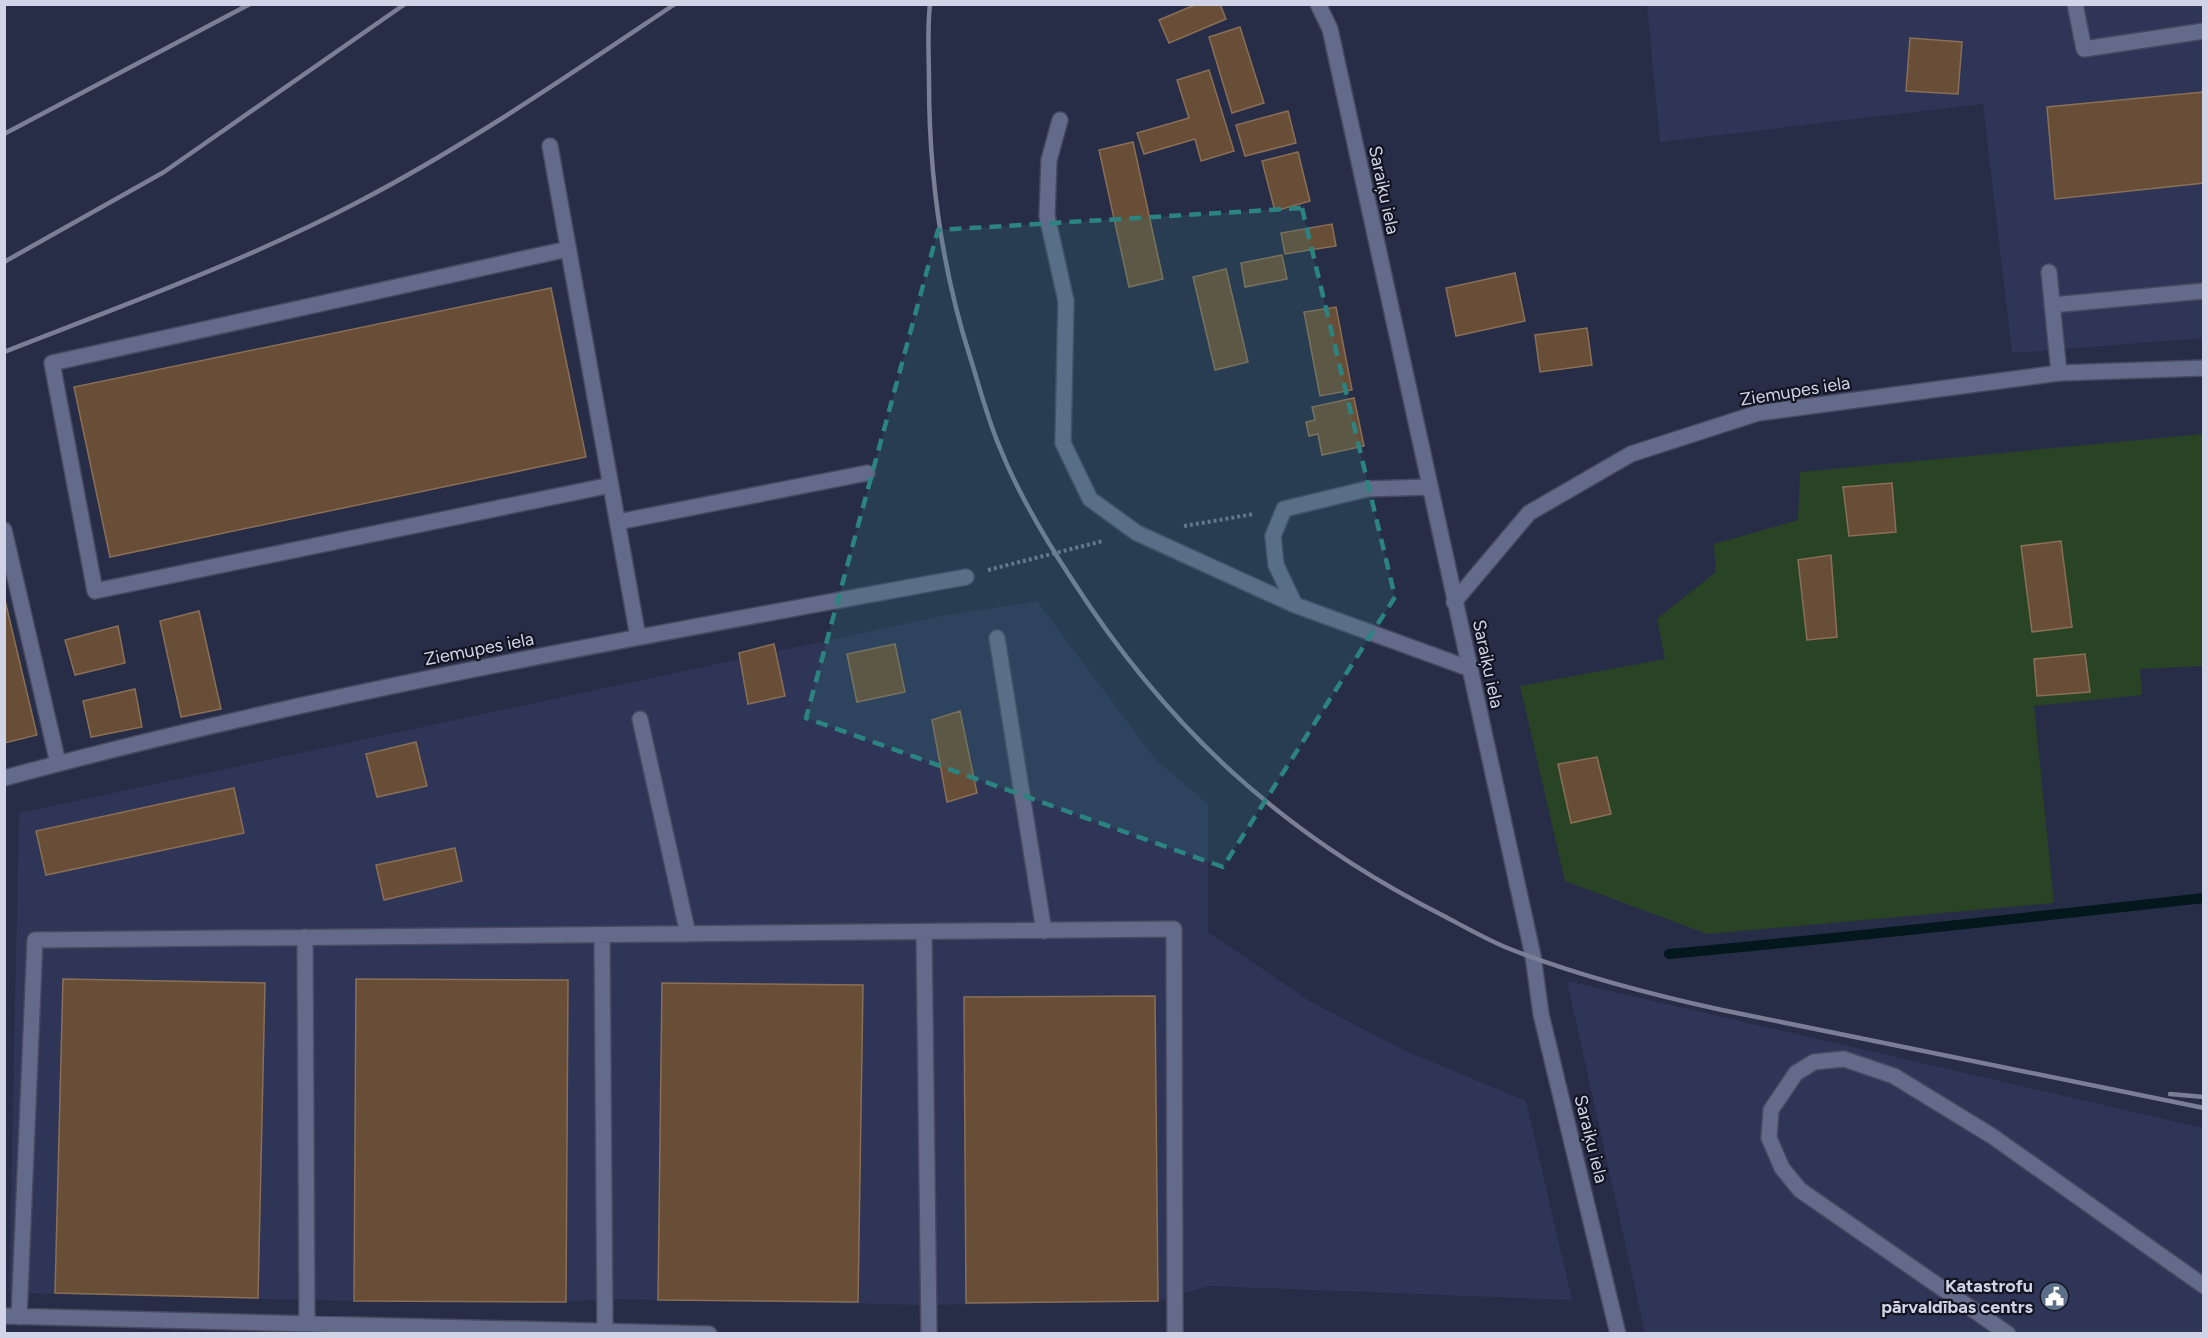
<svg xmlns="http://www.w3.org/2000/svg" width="2208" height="1338" font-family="Figtree,sans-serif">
  <rect width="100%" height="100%" fill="#272c47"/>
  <path fill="#2f3556" d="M1647,5H2203V338L2012,353L1983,104L1660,142Z
    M1037,601L1154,758L1208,804V932L1311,1002L1408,1052L1526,1101L1572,1300L1209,1286L1158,1301L929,1305L605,1299L566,1302L354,1301L9,1293L19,813L942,616Z
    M1567,981L2203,1128V1333H1645Z"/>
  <path fill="#294325" d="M2203,434V666L2140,669L2142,695L2034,706L2054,903L1707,934L1565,881L1520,686L1665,659L1657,619L1716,572L1714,544L1798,520L1800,472Z"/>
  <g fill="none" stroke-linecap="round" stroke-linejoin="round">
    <path stroke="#03181c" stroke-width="10" d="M1669,954C1848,937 2025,918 2204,898"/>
  </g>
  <path fill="#694e37" stroke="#8a6f57" stroke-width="1.5" d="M1197,4H1220L1226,19L1169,43L1159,20Z
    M1240,27L1264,103L1232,113L1209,37Z
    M1910,38L1962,42L1958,94L1906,91Z
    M1209,70L1234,151L1201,161L1195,139L1144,154L1137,133L1189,118L1177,80Z
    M2203,92L2204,183L2055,199L2047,107Z
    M1288,111L1296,143L1245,156L1236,125Z
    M1133,142L1163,279L1129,287L1099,150Z
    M1298,152L1310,201L1275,211L1262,161Z
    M1332,224L1336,246L1285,254L1281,233Z
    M1282,255L1287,279L1245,287L1241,263Z
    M1226,269L1248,362L1215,370L1193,277Z
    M1515,273L1525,321L1456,336L1446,288Z
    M551,288L586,457L110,557L74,387Z
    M1336,307L1352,390L1320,396L1304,312Z
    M1587,328L1592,365L1540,372L1535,335Z
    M1354,398L1364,446L1322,455L1318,434L1309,436L1306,422L1315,420L1312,407Z
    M1892,483L1896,532L1849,536L1843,487Z
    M2061,541L2072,627L2032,632L2021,546Z
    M1831,555L1837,637L1807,640L1798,560Z
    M4,596L37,735L4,743Z
    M199,611L221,709L181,717L160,621Z
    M118,626L125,663L75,675L65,640Z
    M774,644L785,696L748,704L739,653Z
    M895,644L905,692L857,702L847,654Z
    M2085,654L2090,692L2037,696L2034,659Z
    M135,689L142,727L91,737L83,701Z
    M960,711L977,793L947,802L932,720Z
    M416,742L427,786L377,797L366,754Z
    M1597,757L1611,814L1571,823L1558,764Z
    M234,788L244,833L46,875L36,831Z
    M455,848L462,881L384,900L376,865Z
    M63,979L265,983L258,1298L55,1293Z
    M356,979L568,980L566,1302L354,1301Z
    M662,983L863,985L858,1302L658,1300Z
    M1155,996L1158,1301L966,1303L964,997Z"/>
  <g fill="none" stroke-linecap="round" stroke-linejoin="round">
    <defs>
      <path id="service" d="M2075,4L2084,49L2204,31
        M1060,120L1049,160L1047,216L1066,301L1063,443L1090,499L1137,533L1295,605L1468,668
        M550,146L638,637
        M568,249L52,363L95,591L611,485
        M2049,272L2059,373
        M2052,305L2204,291
        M618,522L867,473
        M4,530L58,763
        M1295,605L1276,565L1273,536L1284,509L1367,489L1429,487
        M997,638L1044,931
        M640,719L688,934
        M924,932L929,1334
        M602,935L605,1331
        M305,937L307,1324
        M4,1316L709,1334
        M19,1317L35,940L1174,929L1175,1334
        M2008,1334L1800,1190L1782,1168L1769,1138L1771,1110L1796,1073L1814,1062L1844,1059L1894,1076L1992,1136L2204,1286"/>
      <path id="minor" d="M1318,4L1330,29L1533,956L1541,1014L1618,1334
        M1454,602L1529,513L1631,454L1758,413L2059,373L2204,368
        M4,778C321,692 644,636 966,577"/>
    </defs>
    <use href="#service" stroke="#464960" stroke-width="18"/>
    <use href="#minor" stroke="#464960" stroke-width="18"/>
    <path stroke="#72768d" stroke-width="4" stroke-dasharray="3 3" stroke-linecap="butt" d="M1184,526L1254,514
      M988,570L1103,541"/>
    <use href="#service" stroke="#646b8a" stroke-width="15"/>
    <use href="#minor" stroke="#646b8a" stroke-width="15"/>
    <path stroke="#7b7f96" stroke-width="4.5" d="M930,4C927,30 929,57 929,82C929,177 942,270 971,360C980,389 988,420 1000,448C1018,493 1044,537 1071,578C1167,728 1282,834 1442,915C1463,926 1484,938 1505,947C1575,975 1649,994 1722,1010L2204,1108
      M4,134L250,4
      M4,262L164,172L405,4
      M4,352C124,305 246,261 360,201C469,144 572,73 675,4
      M2170,1094L2204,1097"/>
  </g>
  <path fill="#2c8480" fill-opacity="0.2" stroke="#2c8480" stroke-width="4.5" stroke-dasharray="12 8" stroke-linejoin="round" d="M1302,208L1395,597L1223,867L806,718L938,230Z"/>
  <defs>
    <symbol id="civic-disc" viewBox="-11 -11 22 22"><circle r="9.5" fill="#5c6f8a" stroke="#131522"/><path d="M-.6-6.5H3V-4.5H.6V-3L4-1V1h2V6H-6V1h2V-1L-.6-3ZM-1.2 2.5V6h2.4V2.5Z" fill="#fff"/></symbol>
  </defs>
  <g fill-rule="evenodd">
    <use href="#civic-disc" x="2038" y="1280" width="33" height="33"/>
  </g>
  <g text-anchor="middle" stroke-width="4.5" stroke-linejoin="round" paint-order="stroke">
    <g font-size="18" fill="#d0d4e6" stroke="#131522">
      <text transform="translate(1384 190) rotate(78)" y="6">Saraiķu iela</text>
      <text transform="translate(1795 391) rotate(-9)" y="6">Ziemupes iela</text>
      <text transform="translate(479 649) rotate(-11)" y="6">Ziemupes iela</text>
      <text transform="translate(1488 664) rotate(78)" y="6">Saraiķu iela</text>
      <text transform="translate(1591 1139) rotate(76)" y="6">Saraiķu iela</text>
    </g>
    <g font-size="18" font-weight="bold" fill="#d0d4e6" stroke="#131522" text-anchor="end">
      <text x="2033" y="1292">Katastrofu<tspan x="2033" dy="21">pārvaldības centrs</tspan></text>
    </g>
  </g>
  <rect width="2208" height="1338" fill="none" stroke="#d0d4e6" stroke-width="12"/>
</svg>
